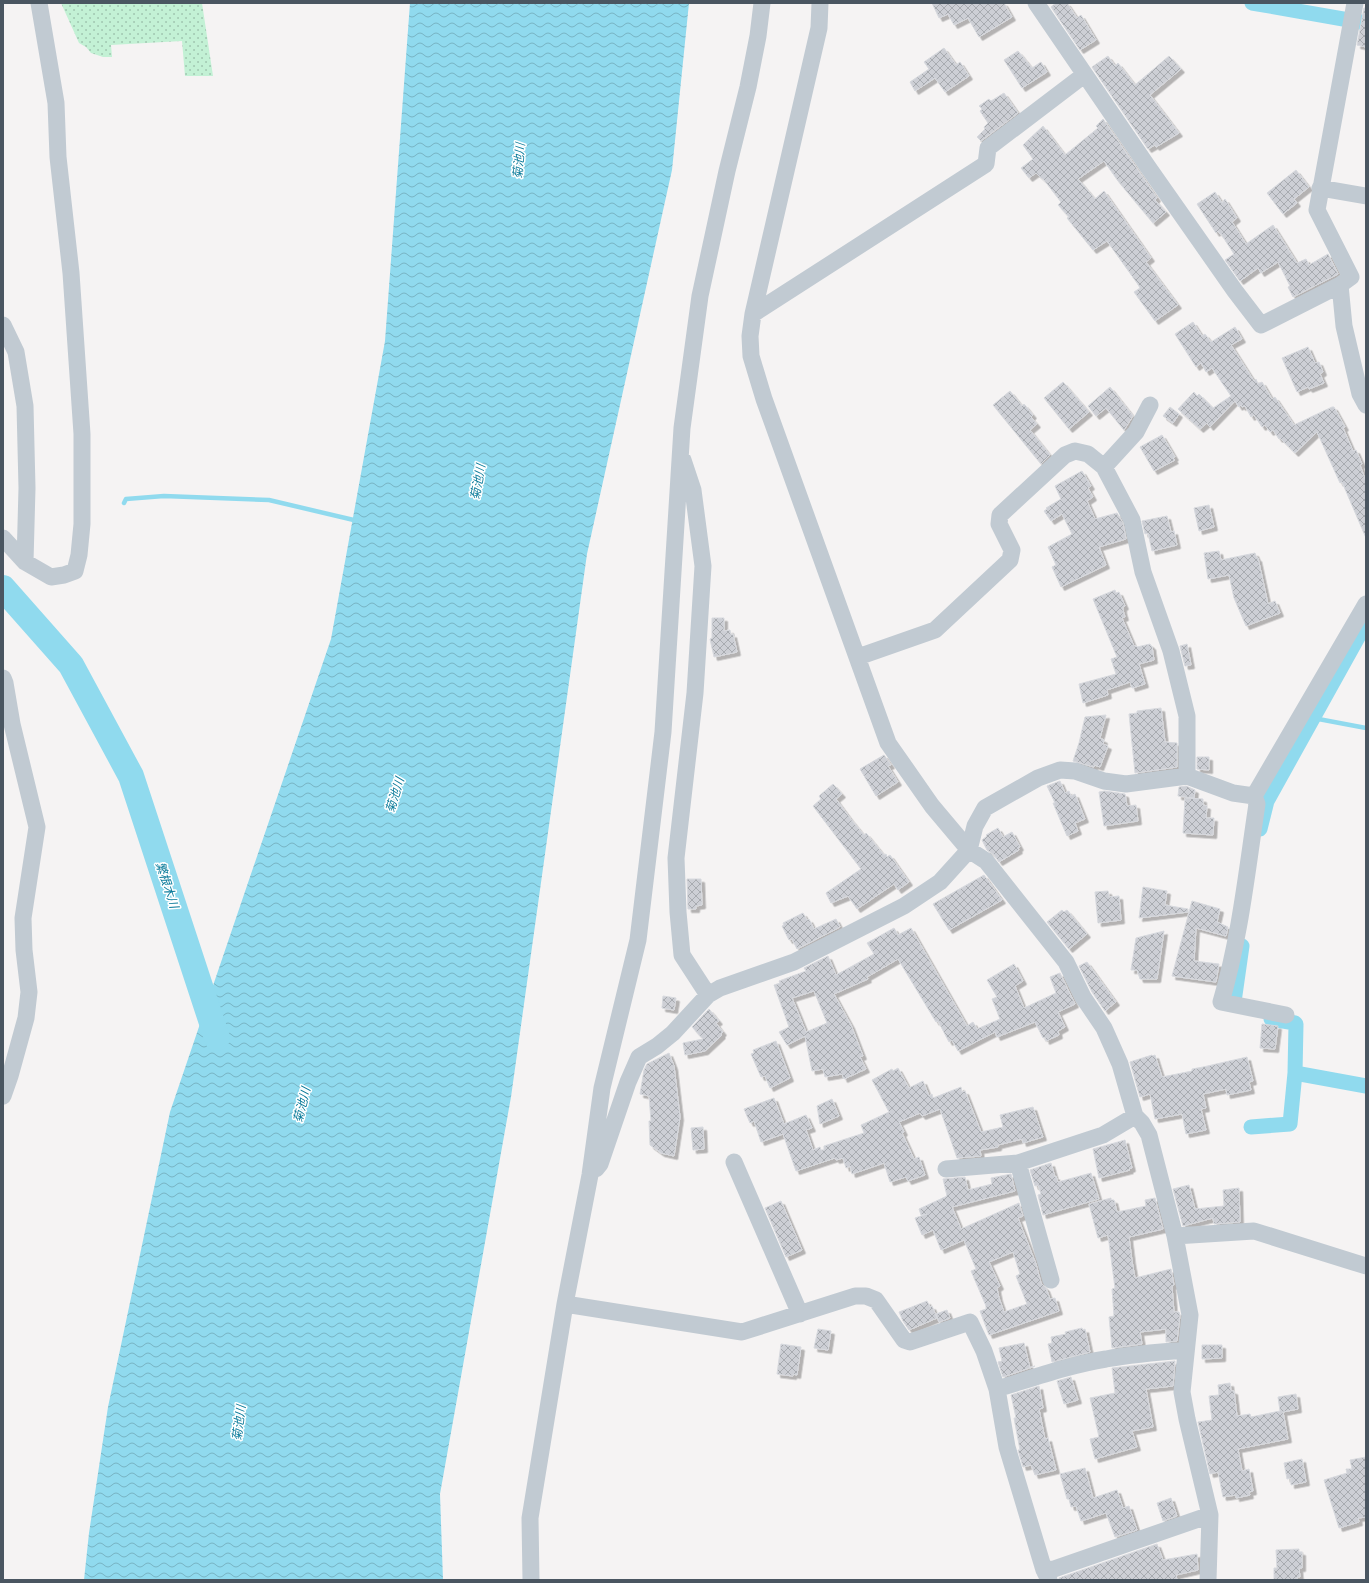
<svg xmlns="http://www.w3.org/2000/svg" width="1369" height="1583" font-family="'Source Sans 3','Noto Sans JP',sans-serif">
  <defs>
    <pattern id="grass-dots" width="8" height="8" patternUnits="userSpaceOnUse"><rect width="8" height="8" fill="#c3f1d5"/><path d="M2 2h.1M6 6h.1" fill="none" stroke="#a0c6b0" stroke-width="1.8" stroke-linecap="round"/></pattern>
    <pattern id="water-waves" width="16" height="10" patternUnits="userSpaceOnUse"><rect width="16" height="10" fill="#90daee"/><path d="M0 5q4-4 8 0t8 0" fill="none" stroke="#78b4c4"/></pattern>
    <pattern id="building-cross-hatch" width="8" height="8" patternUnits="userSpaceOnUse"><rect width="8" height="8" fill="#cdcfd5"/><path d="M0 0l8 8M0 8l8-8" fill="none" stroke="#a8abb0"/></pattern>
    <filter id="shadow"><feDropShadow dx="3.5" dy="3.5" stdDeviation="0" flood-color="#0004"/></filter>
  </defs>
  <rect width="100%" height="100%" fill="#f5f3f3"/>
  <path fill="url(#grass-dots)" d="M61,3H202L213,76H185L182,41L111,45L112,57H103L91,53L86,47L79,43Z"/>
  <path fill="url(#water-waves)" d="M410,3H689L672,170L587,554L511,1097L440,1494L443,1580H84L89,1533L108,1407L170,1112L331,639L385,341Z"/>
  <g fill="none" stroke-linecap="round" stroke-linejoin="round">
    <path stroke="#90daee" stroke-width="4.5" d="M124,503L126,499L164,496L269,500L358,521
      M1313,718L1366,728"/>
    <path stroke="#90daee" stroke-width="15" d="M1252,3L1366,23
      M1260,829L1267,801L1366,623
      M1234,1002L1242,946
      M1295,1073L1366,1086
      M1251,1127L1290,1124L1295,1073L1296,1024L1295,1023L1271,1019"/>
    <path stroke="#90daee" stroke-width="26" d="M3,588L71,665L131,776L217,1038"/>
  </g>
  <path fill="url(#building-cross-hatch)" stroke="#d7d9de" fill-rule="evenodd" filter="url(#shadow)" d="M932,3H1004L1012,17L979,37L968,18L954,25L948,14L939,18Z
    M1056,3H1067L1077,18L1081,15L1096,40L1080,50L1051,7Z
    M1364,8H1366V47L1357,45Z
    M944,48L956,65L960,62L969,76L945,92L935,78L915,91L910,82L929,69L924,62Z
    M1018,51L1032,68L1041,62L1047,72L1022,88L1004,60Z
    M1108,56L1115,66L1118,63L1135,85L1169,56L1181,69L1150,95L1179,133L1156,147L1155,145L1148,149L1092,67Z
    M1004,93L1018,113L981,141L977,137L985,129L984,127L988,123L980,111L982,109L979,106L989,99L991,101Z
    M1103,119L1157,198L1155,200L1166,212L1153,223L1118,181L1104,161L1078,179L1095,199L1104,191L1151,258L1146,262L1178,305L1155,321L1134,292L1140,288L1137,283L1107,241L1093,250L1067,218L1069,217L1058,205L1061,202L1044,180L1036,173L1029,178L1021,168L1033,159L1023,145L1043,126L1065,155L1098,128L1096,126Z
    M1296,170L1309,187L1294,199L1297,203L1283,214L1267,193Z
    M1215,192L1222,203L1225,199L1237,218L1232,222L1246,244L1273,225L1297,263L1306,259L1309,265L1328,254L1338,274L1293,297L1288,287L1290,286L1278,262L1261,273L1258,268L1240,281L1225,260L1234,254L1221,234H1220L1218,231L1216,233L1197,204Z
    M1193,322L1202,336L1205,334L1211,342L1235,327L1242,339L1231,345L1254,381L1256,379L1258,384L1262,382L1272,399L1275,397L1294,425L1332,407H1334L1345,427L1343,428L1353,451L1356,450L1362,464L1360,465L1366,482V538L1342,482L1340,483L1317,432L1295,453L1280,438L1279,439L1273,430L1270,432L1265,425L1262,427L1254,415L1251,417L1245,406L1242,407L1241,405L1239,407L1235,401L1210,427L1207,423L1200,429L1178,409L1194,392L1197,396L1199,394L1213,408L1231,396L1212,368L1206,372L1201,363L1196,367L1175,334Z
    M1308,347L1315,363L1319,362L1323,372L1320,374L1324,383L1309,389L1308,387L1297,392L1282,358Z
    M1063,382L1089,412L1069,429L1044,398Z
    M1110,387L1133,416L1124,430L1106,408L1096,416L1088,406Z
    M1010,391L1022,406L1024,404L1033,415L1031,417L1037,424L1030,430L1050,455L1041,464L993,405Z
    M1170,407L1179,414L1173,423L1163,416Z
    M1162,435L1175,457L1173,458L1175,460L1154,471L1140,447Z
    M1082,471L1091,486L1088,488L1093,497L1087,501L1095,519L1117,513L1123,523L1126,539L1099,547L1106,565L1061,587L1052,567L1056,565L1048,547L1072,534L1062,514L1051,521L1044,511L1047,509L1046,508L1061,499L1055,486Z
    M1209,505L1214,527L1199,531L1194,508Z
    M1167,516L1171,532L1174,531L1177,545L1152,551L1148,533L1145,534L1142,521Z
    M1219,551L1221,560L1255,553L1257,558H1258L1268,604L1275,601L1280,613L1246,626L1234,598L1229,575L1208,579L1204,553Z
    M1115,590L1116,593L1119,592L1125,606L1123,607V610L1125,617L1122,618L1134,646H1136L1137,647L1150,644L1151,646H1152L1154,660L1139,664L1145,684L1132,688L1130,682L1107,690L1108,695L1083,703L1079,684L1116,674L1111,659L1117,657L1093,599Z
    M712,618H724V631L730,630L731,635L733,634L737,652L714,657L710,639L712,638Z
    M1187,644L1191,665L1185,666L1180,646Z
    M1161,708L1165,742L1177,743V767L1135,773L1129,714L1137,713V711Z
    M1106,715L1100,738L1104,740L1103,744L1108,746L1100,767L1094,765V767L1073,761L1079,743L1085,717Z
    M884,755L891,765L888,766L898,782L876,796L860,769Z
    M1197,757H1209V770L1197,769Z
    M1060,781L1065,793L1069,791L1071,796L1075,794L1085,819L1075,823L1078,831L1067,836L1053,803H1055L1047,786Z
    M833,784L842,794L836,799L850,818L864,835L866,833L884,855L886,854L887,857L890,855L909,882L898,890L894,884L857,909L848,896L831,903L826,893L861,869L813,806L821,799L819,796Z
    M1186,786L1195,790L1194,798L1178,796L1179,787Z
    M1105,791L1125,794L1127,806L1136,805L1138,821L1104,826L1099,792Z
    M1185,798L1203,799V805L1207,806L1206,818H1214L1213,835L1183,833Z
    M998,828L1003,837L1012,832L1020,847L1018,848L1019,850L999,862L994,855L987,850L982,840L987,836L986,835Z
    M984,875L1002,900L949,930L933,904Z
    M687,879H701L702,905L696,906V909H688Z
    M1143,887L1167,891L1165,905L1188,909V912L1139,918Z
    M1108,891L1109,897L1119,896L1121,920L1098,923L1095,892Z
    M1192,901L1220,909L1217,922L1228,927L1226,936L1196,928L1194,961L1219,964L1216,982L1172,976Z
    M1062,910L1064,912L1067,910L1087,934L1069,949L1047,922Z
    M803,913L807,920L809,919L814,929L836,919L840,927L797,949L792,939L789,940L782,926L784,925L783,923Z
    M894,928L898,935L911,928L967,1026L973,1022L977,1029L1000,1019L992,999L997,997L987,980L1014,964L1023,981L1015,986L1024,1008L1056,993L1050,977L1060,973L1075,1004L1058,1012L1065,1027L1058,1031L1059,1035L1046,1041L1045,1037L1043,1038L1035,1022L997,1037L995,1032L958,1051L952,1040L949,1042L938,1021L936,1022L898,959L867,977L868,979L834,994L851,1025L863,1056L860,1057L866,1069L844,1079L842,1074L825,1077L823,1069L812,1071L805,1036L787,1045L779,1032L789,1027L774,985L780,983L779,981L806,971L804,968L828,956L836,975L874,954L867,943ZM814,991L827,1023L806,1032L792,998Z
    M1164,931L1157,979H1140L1137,970H1131L1136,938Z
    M1087,962L1116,1002L1105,1011L1092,992L1079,966Z
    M663,996L676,998L674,1010L662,1008Z
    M709,1009L719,1021L716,1023L723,1032L721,1034L722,1035L705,1051L685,1055L683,1043L703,1039L692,1027Z
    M1262,1024L1278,1026L1275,1049L1260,1048Z
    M776,1041L790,1078L770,1088L765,1076L761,1077L751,1054L754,1053L753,1050Z
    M669,1053L674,1066L680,1117L674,1156L661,1153L650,1145L649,1121H651L649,1096L640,1094L644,1070L647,1064Z
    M1152,1055V1056L1155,1055L1162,1077L1192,1071V1069L1203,1067L1247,1057L1253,1081L1249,1082L1251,1090L1227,1095L1226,1089L1203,1094L1206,1108L1201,1109L1206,1130L1186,1134L1182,1114L1155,1119L1150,1094L1140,1097L1130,1062Z
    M898,1068L909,1088L923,1081L929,1096L932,1094L933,1098L961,1087L962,1092L965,1091L981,1132L1003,1127L1000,1115L1033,1107L1043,1137L1023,1143L1022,1139L998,1145V1147L980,1150L981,1156L957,1158L940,1109L922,1116L920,1113L899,1122L904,1132L902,1133L914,1159L919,1157L925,1175L908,1181L906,1177L890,1182L884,1163L852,1174L850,1166L846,1168L843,1158L836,1160L835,1158L796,1171L783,1134L761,1142L754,1121L750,1123L744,1109L774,1098L784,1124L806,1115L812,1128L806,1130L813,1150L820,1147L821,1150H824V1146L864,1133L861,1125L889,1112L872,1080L892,1069L893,1071Z
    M832,1099L839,1116L820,1124L817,1106Z
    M703,1127L704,1149L693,1150L691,1128Z
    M1125,1140L1132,1168L1129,1169L1130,1170L1099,1178L1093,1149Z
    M1051,1163L1055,1177L1056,1176L1058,1182L1091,1173L1099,1199L1043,1215L1038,1195L1041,1194L1038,1185L1035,1186L1030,1170Z
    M1011,1174L1015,1191L952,1207L961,1229L1019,1203L1023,1216L1018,1218L1036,1264L1041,1283L1046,1288L1050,1299L1055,1298L1059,1311L989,1335L980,1311L986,1309V1306L971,1271L976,1269L964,1240L941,1250L933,1230L922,1235L915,1218L927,1214L921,1215L919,1209L947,1196L943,1179L965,1177L968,1190L992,1184L991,1178ZM1013,1252L1020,1274L1016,1276L1027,1304L1004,1312L999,1298L997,1288L1000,1286L989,1262Z
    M1189,1185L1195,1209L1224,1206L1223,1190L1239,1188L1240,1222L1214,1224L1213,1218L1183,1226L1173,1189Z
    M1111,1198V1200H1114L1117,1212L1146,1206L1145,1200L1155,1198L1163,1229L1129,1237L1132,1261L1135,1278L1171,1269L1174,1285L1172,1286L1174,1312H1179L1180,1315L1177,1341L1166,1342V1329L1140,1332L1142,1344L1112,1348L1109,1317L1114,1316L1112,1289L1115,1288L1108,1235L1098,1238L1089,1204Z
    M781,1201L802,1250L786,1257L765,1208Z
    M927,1301L930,1307L932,1306L937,1318L909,1330L903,1321L899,1312Z
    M947,1310L950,1318L939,1322L936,1314Z
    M1082,1328L1083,1330L1085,1329L1090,1352L1052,1362L1048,1344L1052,1343L1051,1337L1066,1334L1065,1332Z
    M818,1329L831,1331L828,1350L814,1348Z
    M1024,1343L1030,1368L1035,1366L1003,1377L998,1362L1002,1361L999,1348Z
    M781,1344L801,1347L797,1375L793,1374V1376L777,1374Z
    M1202,1345H1222V1358L1202,1359Z
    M1175,1361L1173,1386L1146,1389L1153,1427L1132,1431L1137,1447L1095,1459L1090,1439L1099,1437L1090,1398L1115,1393L1112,1368Z
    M1071,1377L1078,1400L1064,1404L1057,1381Z
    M1230,1383L1231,1391H1234L1237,1416L1250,1414L1251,1417L1280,1411L1278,1397L1296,1394L1298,1409L1283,1412L1288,1439L1238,1449L1242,1471L1249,1469L1253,1491L1249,1492L1250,1495L1236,1498V1495L1223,1497L1218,1472L1210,1474L1198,1422L1212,1420L1209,1396L1219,1395L1218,1385Z
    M1039,1386L1043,1408L1039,1409L1045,1439L1048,1438L1056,1470L1035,1475L1031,1465L1023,1467L1018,1450H1020L1014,1418H1016L1011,1395Z
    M1366,1457V1517L1358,1518L1359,1522L1339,1528L1324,1480L1347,1473L1346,1469H1352L1350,1460Z
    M1302,1459L1306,1482L1291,1485V1478L1287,1479L1284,1463Z
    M1085,1468L1093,1498L1117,1490L1123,1508L1129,1506L1137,1530L1115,1537L1106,1513L1081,1521L1076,1506L1071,1507L1069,1499H1067L1060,1474Z
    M1171,1498L1177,1516L1163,1521L1157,1503Z
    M1157,1544L1163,1560L1197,1554L1198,1570L1176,1575L1177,1580H1059V1578Z
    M1299,1549V1552H1302V1568H1299L1300,1577H1297V1580H1274V1568H1277L1276,1550Z"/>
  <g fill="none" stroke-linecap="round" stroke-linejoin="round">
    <path stroke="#c1cad2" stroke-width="17" d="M820,3L819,28L753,314L750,336L751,356L764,399L888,743L932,806L969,850L986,861L1066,962L1083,997L1104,1028L1120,1064L1135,1116L1142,1123L1149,1135L1175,1236L1190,1315L1182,1392L1187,1419L1210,1515L1208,1580
      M1036,3L1148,167L1235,291L1261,325L1340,285L1351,277L1317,210L1355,3
      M1320,188L1366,196
      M1340,285L1344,326L1360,394L1366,405
      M753,314L986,164L988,148L1084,75
      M3,325L16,352L25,406L27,488L25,562
      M683,460L693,490L703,566L695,693L676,858L678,912L682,955L708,995
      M1104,467L1136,432L1150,405
      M3,538L25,562L51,577L64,575L75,571L79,555L82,524V434L71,273L58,157L56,103L39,3
      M858,657L935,630L1010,560L1012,550L999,524L1000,515L1065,455L1075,451L1088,454L1104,467L1132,520L1143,572L1171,651L1187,716V776
      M3,678L5,683L12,724L37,827L23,918L24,950L29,992L26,1018L10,1076L3,1096
      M1286,1015L1221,1002C1240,938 1247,870 1257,804L1254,796L1366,604
      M734,1162L800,1314
      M1018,1163L1051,1280
      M596,1169L600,1164L628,1082L639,1057L657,1046L673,1033L708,995L720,988L794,962L904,906L940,882L969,850L975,826L985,808L1038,778L1060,770L1075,771L1104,781L1126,784L1187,776L1233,793L1254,796
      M946,1169L1018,1163L1103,1135L1135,1116
      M1175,1236L1254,1231L1366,1266
      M565,1304L742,1332L855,1296H866L876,1300L904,1340L910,1342L970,1322L984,1351L997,1389L1007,1447L1044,1570L1049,1580
      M997,1389C1033,1378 1069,1365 1106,1359C1133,1354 1159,1352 1186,1350
      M1044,1570L1054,1569L1210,1515
      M531,1580L530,1518L565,1304L590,1175L602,1088L638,940L663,732L682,428L700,296L727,171L748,87L758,36L762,3"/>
  </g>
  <g text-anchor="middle" stroke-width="3" stroke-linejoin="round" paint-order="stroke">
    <g font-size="12" font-style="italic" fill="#0c7c9b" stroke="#fff">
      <text transform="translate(519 161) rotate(-85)" y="4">菊池川</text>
      <text transform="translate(478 482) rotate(-80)" y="4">菊池川</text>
      <text transform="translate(395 795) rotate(-73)" y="4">菊池川</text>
      <text transform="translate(167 885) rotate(72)" y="4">繁根木川</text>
      <text transform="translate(302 1105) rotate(-76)" y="4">菊池川</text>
      <text transform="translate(239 1423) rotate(-83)" y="4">菊池川</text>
    </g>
  </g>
  <rect width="1369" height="1583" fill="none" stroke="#4a5661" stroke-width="8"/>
</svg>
